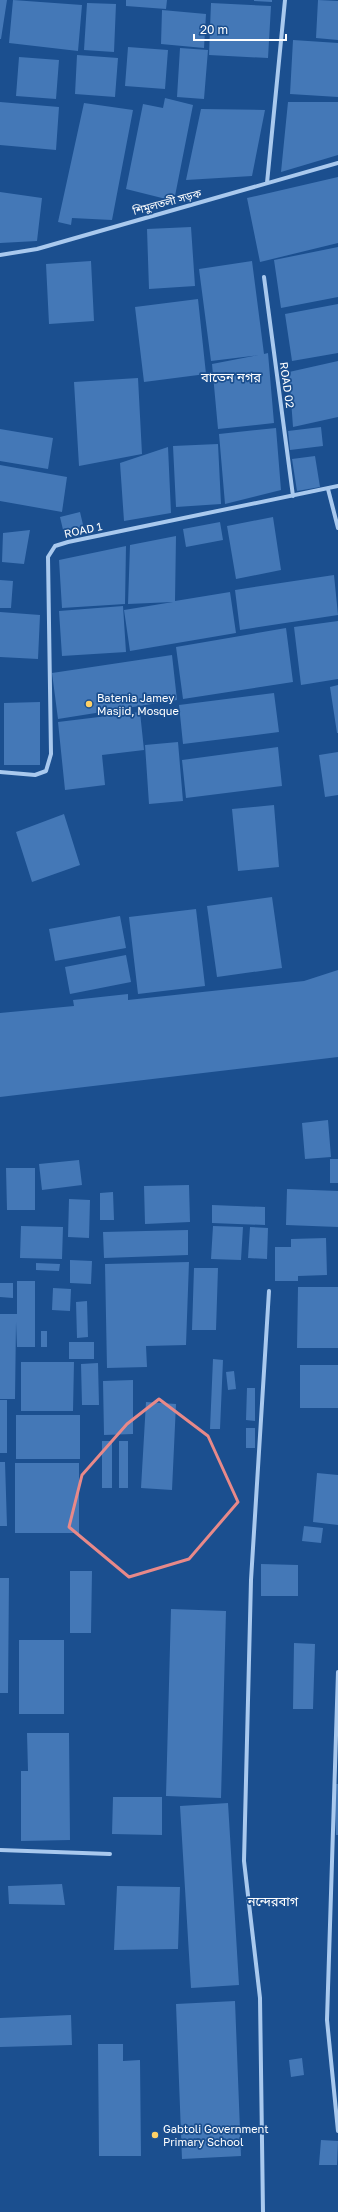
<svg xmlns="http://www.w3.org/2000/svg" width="338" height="2212" font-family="'Golos Text','Noto Sans Bengali',sans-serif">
  <rect width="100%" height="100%" fill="#1b4f8f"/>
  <path fill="#4478b7" d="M0,0H7L1,39H0Z
    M13,0L82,5L78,51L9,43Z
    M126,0H167L166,9L126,6Z
    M254,0H272V2L254,1Z
    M318,0L338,1V40L316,38Z
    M87,3L116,4L114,52L84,50Z
    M211,3L271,6L268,58L209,55Z
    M162,10L206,14L204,48L161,44Z
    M293,40L338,43V97L290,94Z
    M128,47L168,50L165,89L125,86Z
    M180,48L208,50L204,99L177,97Z
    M77,55L118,58L115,97L75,94Z
    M19,57L59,60L56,99L16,96Z
    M165,98L193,105L174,201L126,189L143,104L163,108Z
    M0,102L59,107L56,150L0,145Z
    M288,102H338V155L281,172Z
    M84,103L133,110L112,220L72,218L71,225L58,222Z
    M201,109L265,110L252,176L186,180Z
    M338,177V243L260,262L247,198Z
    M0,192L42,198L37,241L0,243Z
    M191,227L195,286L149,289L147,229Z
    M338,247V297L281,308L274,260Z
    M91,261L94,321L49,324L46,264Z
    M252,261L264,354L268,353L274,423L218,429L212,364L259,355L211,361L199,269Z
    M198,299L206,374L144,382L135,307Z
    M338,304V353L292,361L285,314Z
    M338,361V417L293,427L289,372Z
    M138,378L142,454L79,466L74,382Z
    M321,427L323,446L290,450L288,431Z
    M276,428L281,490L225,504L219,434Z
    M0,429L53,438L48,469L0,461Z
    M218,444L221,504L176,507L173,446Z
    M168,447L171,513L124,521L120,463Z
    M315,456L320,487L297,491L292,459Z
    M0,465L67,477L62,512L0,501Z
    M80,512L84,529L64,534L60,517Z
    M273,517L281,570L236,579L227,526Z
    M220,522L223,540L186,547L183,529Z
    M30,530L24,564L2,562L3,533Z
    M176,536L175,601L230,592L236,633L130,651L124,610L173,602L128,604L130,545Z
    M126,546L125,604L62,608L59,560Z
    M334,575L338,615L240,630L235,590Z
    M0,580L13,581L11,608H0Z
    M123,606L126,652L62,656L59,611Z
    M0,612L40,615L38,659L0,657Z
    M338,621V679L301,685L294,627Z
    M286,628L293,682L183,699L176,647Z
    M172,655L177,700L58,719L52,673Z
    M338,685V733H337L330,687Z
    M274,693L279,732L183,744L179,705Z
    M40,702V765H4V703Z
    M140,712L144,750L102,755L105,785L65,790L58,722Z
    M178,742L183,801L149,804L145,745Z
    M278,747L282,786L186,798L182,760Z
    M338,752V795L325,797L319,755Z
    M274,805L279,867L238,871L232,809Z
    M64,814L80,865L32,882L16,832Z
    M272,897L282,968L217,977L207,906Z
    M196,909L205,986L138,994L129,917Z
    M120,916L126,948L55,961L49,929Z
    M126,955L131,982L70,994L65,967Z
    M338,970V1057L0,1097V1013L74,1006L73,1000L128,994V1000L304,981Z
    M328,1120L331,1157L305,1159L302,1123Z
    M330,1159H338V1183H330Z
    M79,1160L82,1185L42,1190L39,1164Z
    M6,1168H35V1210H7Z
    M189,1185L190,1222L145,1224L144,1186Z
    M287,1189L338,1191V1227L286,1225Z
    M113,1192L114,1220H100V1193Z
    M69,1199L90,1200L89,1238L68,1237Z
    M212,1205L265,1207V1225L212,1223Z
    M21,1226L63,1227L62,1259L20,1258Z
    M213,1226L243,1227L241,1260L211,1259Z
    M250,1227L268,1228L267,1259L248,1258Z
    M188,1230V1255L104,1258L103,1232Z
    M326,1238L327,1275L298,1276V1281H275V1247H291V1239Z
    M70,1260L92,1261L91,1284L70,1283Z
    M189,1262L186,1345L146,1346L147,1367L107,1368L105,1264Z
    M36,1263L60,1264L59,1271L36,1270Z
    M194,1268H218L216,1330H192Z
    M17,1281H35V1347H17L16,1322L15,1399H0V1314H17Z
    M0,1283H13V1298L0,1297Z
    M298,1287H338V1348H297Z
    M53,1288L71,1289L70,1311L52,1310Z
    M87,1301L88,1337L77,1338L76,1302Z
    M41,1331H47V1347H41Z
    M69,1342H94V1359H69Z
    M213,1359L223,1360L220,1429H210Z
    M21,1362H74L73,1411H21Z
    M98,1363L99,1405H82L81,1364Z
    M300,1365H338V1408H300Z
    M234,1371L236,1389L228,1390L226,1372Z
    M133,1380V1434L104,1435L103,1381Z
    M247,1388H255V1421L246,1420Z
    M0,1400H7V1453H0Z
    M146,1402L176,1404L172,1490L141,1488Z
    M16,1415H80V1459H16Z
    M246,1428H255V1448H246Z
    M102,1441H112V1488H102Z
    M119,1441H128V1488H119Z
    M0,1462H5L7,1526H0Z
    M15,1463H79V1533H15Z
    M317,1473L338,1475V1525L313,1522Z
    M304,1526L323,1528L321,1543L302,1541Z
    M261,1564L298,1565V1596H261Z
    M70,1571H92L91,1633H70Z
    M0,1578H9L8,1693H0Z
    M171,1609L226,1611L221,1798L166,1796Z
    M19,1640H64V1714H19Z
    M294,1643L315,1644L313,1709H293Z
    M27,1733H69L70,1840L21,1841V1771H28Z
    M334,1784H338V1835H336Z
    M113,1797H162V1835L112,1834Z
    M228,1803L239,1985L191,1988L180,1806Z
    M62,1884L65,1905L9,1904L8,1886Z
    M117,1886L180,1887L178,1949L114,1950Z
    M235,2001L241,2156L182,2159L176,2004Z
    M71,2015L72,2045L0,2047V2018Z
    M98,2044H123V2061L140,2060L141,2156H99Z
    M302,2058L304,2075L291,2077L289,2060Z
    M321,2140L338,2141L337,2165H319Z"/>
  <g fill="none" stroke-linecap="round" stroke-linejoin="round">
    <path stroke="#a9c9ee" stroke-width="4" d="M267,183L285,0
      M0,255L37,249L338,163
      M264,277L293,496
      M328,489L338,528
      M0,772L35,775L46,771L51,754L48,557L55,546L68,542L338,486
      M338,1672L327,2020L338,2131
      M0,1850L110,1854
      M263,2212L260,1998L244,1861L251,1580L269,1291"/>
  </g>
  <path fill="none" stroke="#e88989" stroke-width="3" stroke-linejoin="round" d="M159,1399L208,1436L238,1502L189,1559L129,1577L69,1527L82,1475L127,1424Z"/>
  <g fill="#ffd166" stroke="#1b4f8f" stroke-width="1.5">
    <circle cx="89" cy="704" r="4"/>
    <circle cx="155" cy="2135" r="4"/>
  </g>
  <g text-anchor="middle" stroke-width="3.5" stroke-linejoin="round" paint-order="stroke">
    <g font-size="11" fill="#fff" stroke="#1b4f8f">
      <text transform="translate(167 202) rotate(-15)" y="4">শিমুলতলী সড়ক</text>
      <text transform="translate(287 385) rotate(82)" y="4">ROAD 02</text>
      <text transform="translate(83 530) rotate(-12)" y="4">ROAD 1</text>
    </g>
    <g font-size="11" fill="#fff" stroke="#1b4f8f" text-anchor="start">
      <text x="97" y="702">Batenia Jamey<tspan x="97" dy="13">Masjid, Mosque</tspan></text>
      <text x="163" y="2133">Gabtoli Government<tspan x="163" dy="13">Primary School</tspan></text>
    </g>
    <g font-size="13" fill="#fff" stroke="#1b4f8f">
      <text x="231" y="382">বাতেন নগর</text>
      <text x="273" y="1906">নন্দেরবাগ</text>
    </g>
  </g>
  <path d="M194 34v6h92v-6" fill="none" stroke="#ffffff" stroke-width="2"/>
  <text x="200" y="34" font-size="12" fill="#ffffff" stroke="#1b4f8f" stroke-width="3" paint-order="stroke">20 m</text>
</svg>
